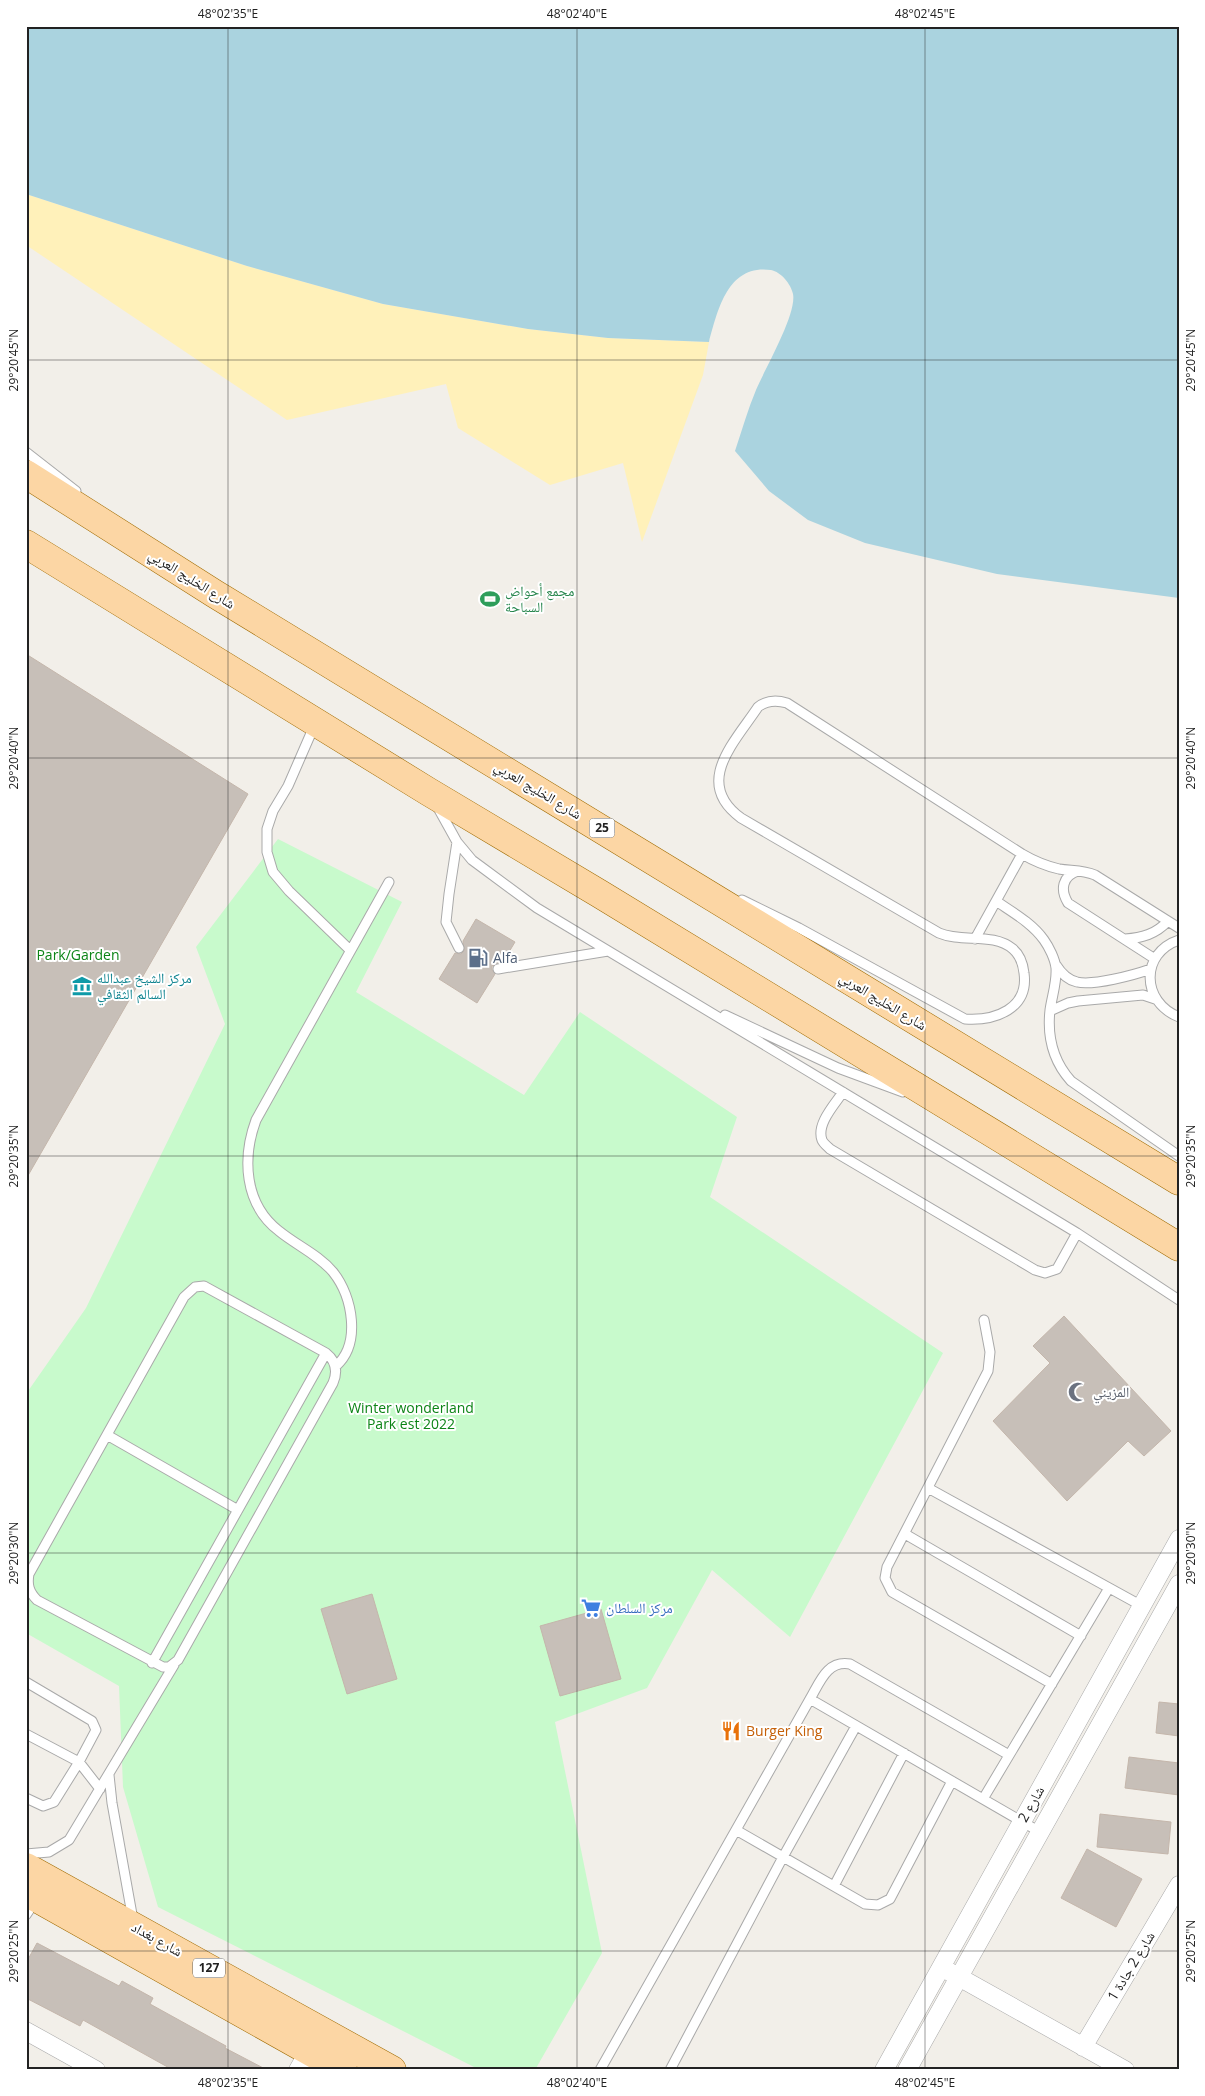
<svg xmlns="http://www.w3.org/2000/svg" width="1205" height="2096" font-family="'Open Sans','Noto Naskh Arabic',sans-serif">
  <rect width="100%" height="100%" fill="#f2efe9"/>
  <path fill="#fff1ba" d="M26,194L247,266L383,304L528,329L608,338L709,342L703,375L642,542L623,463L550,485L458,428L446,384L287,420L26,245Z"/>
  <path fill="#c8facc" d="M278,839L402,902L356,992L524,1095L580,1012L737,1117L710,1197L943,1353L790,1637L712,1570L647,1688L555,1722L602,1953L535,2070H480L158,1907L123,1787L119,1686L26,1633V1394L86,1308L225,1024L196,947Z"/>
  <path fill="#aad3df" d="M26,26H1179V598L997,574L865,543L808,520L769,491L735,451C742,430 748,409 756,390C765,369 797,314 793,294C791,284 781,272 771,270C728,264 718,309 709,342L608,338L528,329L383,304L247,266L26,194Z"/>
  <path fill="#c7bfb8" stroke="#c4b6ab" d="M26,654L248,794L26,1179Z
    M476,919L515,942L503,962L492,966V970L495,974L477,1003L439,979L455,953L461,954L464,951L463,941Z
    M1064,1316L1171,1431L1144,1456L1128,1441L1067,1501L993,1421L1050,1363L1033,1346Z
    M372,1594L397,1679L347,1694L321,1609Z
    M601,1609L621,1679L560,1696L540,1626Z
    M1159,1702L1179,1704V1736L1156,1733Z
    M1129,1757L1179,1763V1795L1125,1788Z
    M1100,1814L1171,1822L1168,1854L1097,1847Z
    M1087,1849L1142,1879L1116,1927L1061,1898Z
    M37,1943L119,1986L122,1981L153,1998L150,2004L226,2046L225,2048L267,2070H173L83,2020L80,2026L26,1998V1963Z"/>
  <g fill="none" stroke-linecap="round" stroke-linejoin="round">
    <defs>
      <path id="lane" d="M26,452L76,491
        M315,724L288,786L273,811L267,829V852L273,872L289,891L350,950
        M437,806L457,842L472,860L537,908L1077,1233L1179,1300
        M457,842L449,894L446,922L459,948
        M1078,871C1062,876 1060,890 1068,903L1155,959
        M742,900L799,928L965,1019C995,1021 1029,1009 1024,973C1023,964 1020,955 1013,949C993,932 962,943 939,933L741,818C693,783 734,743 758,707C767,700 777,700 787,703L1022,854C1034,861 1046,866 1059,869C1072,871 1083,870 1095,875L1179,928
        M996,901C1012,912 1032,923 1044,940C1049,947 1055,959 1056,968C1057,982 1052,996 1050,1010C1047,1037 1053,1061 1071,1081L1179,1156
        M975,939L1022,854
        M1125,939C1142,938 1156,934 1168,921
        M1179,940C1140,953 1141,1002 1179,1017
        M1056,965C1061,973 1068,980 1077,982C1093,986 1134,975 1151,969
        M498,969L608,951
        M1050,1011L1068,1003L1078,1001L1143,995L1155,999
        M725,1015L838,1068L903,1092
        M843,1092C835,1104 816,1124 822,1140C823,1143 828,1147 830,1149L1035,1270L1045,1273L1057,1269L1077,1233
        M204,1286L326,1353C336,1361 338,1371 333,1383L178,1660L169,1667H163L37,1600C29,1592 27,1585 29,1574L184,1297L195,1287Z
        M984,1320L990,1352L988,1371L887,1567L885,1578L892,1592L1052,1684
        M336,1366C361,1344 353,1297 333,1272C319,1255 296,1245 279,1231C244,1204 242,1158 256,1120L389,882
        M107,1435L238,1510
        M928,1488L1142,1606
        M905,1534L1081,1636
        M152,1663L326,1353
        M26,1682L92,1721L96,1730L79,1762L54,1802L43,1806L26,1798
        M810,1699L1040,1832
        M26,1734L79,1762L100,1789
        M109,1775L112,1803L133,1920
        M983,1799L1109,1588
        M736,1830L865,1904L878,1905L890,1899L952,1781
        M26,1854L49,1852L69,1840L174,1665
        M834,1886L904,1753
        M26,1915L36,1900
        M600,2070L810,1699C820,1682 827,1660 850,1664L1009,1755
        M670,2070L783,1857L856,1726"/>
      <path id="street" d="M948,1971L1125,2070
        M26,2031L96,2070
        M1083,2047L1179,1885
        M298,2070L309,2051
        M884,2070L1179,1539
        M907,2070L1179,1584"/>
      <path id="primary" d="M26,474L215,594L1179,1181
        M26,544L429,792L600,894L1179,1247
        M26,1867L392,2070
        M26,1892L343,2070"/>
    </defs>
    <use href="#lane" stroke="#a9a9a9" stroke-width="11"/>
    <use href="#street" stroke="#a9a9a9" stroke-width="19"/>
    <use href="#primary" stroke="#a06b00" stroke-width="29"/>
    <use href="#lane" stroke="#fff" stroke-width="9"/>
    <use href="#street" stroke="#fff" stroke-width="18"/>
    <use href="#primary" stroke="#fcd6a4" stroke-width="28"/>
  </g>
  <path fill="none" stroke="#222" stroke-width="1" stroke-opacity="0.45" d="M228,26V2070M577,26V2070M925,26V2070M26,360H1179M26,758H1179M26,1156H1179M26,1553H1179M26,1951H1179"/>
  <defs>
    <symbol id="stadium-bare" viewBox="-9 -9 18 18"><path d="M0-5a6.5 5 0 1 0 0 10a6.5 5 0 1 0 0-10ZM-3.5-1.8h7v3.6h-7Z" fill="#2e9e5b" stroke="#fff" stroke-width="2.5" paint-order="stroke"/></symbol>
    <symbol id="fuel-bare" viewBox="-9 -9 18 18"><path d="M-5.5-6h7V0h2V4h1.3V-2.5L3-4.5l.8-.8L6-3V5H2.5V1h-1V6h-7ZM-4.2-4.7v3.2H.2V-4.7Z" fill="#5c6f8a" stroke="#fff" stroke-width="2.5" paint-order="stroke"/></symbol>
    <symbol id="museum-bare" viewBox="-9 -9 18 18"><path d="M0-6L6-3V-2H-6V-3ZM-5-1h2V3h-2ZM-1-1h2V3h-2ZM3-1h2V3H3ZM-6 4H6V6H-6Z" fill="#0f9aa8" stroke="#fff" stroke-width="2.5" paint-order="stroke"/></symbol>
    <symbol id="mosque-bare" viewBox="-9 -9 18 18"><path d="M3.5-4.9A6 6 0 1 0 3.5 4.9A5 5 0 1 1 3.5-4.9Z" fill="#6b7280" stroke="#fff" stroke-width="2.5" paint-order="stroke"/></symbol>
    <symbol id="supermarket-bare" viewBox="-9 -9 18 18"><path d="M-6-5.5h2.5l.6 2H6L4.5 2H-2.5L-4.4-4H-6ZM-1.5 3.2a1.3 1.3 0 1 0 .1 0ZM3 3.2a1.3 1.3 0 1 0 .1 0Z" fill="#3f7fe0" stroke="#fff" stroke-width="2.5" paint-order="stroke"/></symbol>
    <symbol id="restaurant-bare" viewBox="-9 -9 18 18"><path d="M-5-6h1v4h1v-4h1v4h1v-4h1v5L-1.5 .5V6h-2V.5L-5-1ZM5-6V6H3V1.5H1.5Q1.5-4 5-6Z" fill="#e8710a" stroke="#fff" stroke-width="2.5" paint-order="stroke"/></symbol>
  </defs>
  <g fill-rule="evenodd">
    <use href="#stadium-bare" x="476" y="585" width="28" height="28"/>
    <use href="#fuel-bare" x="464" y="944" width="28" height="28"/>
    <use href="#museum-bare" x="68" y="972" width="28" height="28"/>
    <use href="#mosque-bare" x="1064" y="1378" width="28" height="28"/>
    <use href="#supermarket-bare" x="577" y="1594" width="28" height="28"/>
    <use href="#restaurant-bare" x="717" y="1717" width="28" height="28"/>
  </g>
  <g text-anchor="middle" stroke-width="4" stroke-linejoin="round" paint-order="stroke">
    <g fill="#fff" stroke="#646464" stroke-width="1">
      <rect x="589.5" y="818.5" width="25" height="19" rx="4"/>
      <rect x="193" y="1958.5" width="32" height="19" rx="4"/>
    </g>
    <g font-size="12" font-weight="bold" fill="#222">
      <text x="602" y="832">25</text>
      <text x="209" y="1972">127</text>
    </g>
    <g font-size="14" fill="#222" stroke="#fff">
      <text transform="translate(192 579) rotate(32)" y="5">شارع الخليج العربي</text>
      <text transform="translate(538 790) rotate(31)" y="5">شارع الخليج العربي</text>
      <text transform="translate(883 1001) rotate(31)" y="5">شارع الخليج العربي</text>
      <text transform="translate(1031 1804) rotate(-61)" y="5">شارع 2</text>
      <text transform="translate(157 1939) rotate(29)" y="5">شارع بغداد</text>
      <text transform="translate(1131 1966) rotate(-59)" y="5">شارع 2 جادة 1</text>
    </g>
    <g font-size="14" fill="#27864d" stroke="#fff" text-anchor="start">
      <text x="505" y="596">مجمع أحواض<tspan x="505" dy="16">السباحة</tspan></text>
    </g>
    <g font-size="14" fill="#0c8416" stroke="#fff">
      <text x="78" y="960">Park/Garden</text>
      <text x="411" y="1413">Winter wonderland<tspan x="411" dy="16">Park est 2022</tspan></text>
    </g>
    <g font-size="14" fill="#4e5e75" stroke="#fff" text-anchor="start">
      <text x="493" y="963">Alfa</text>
    </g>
    <g font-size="14" fill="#0d838f" stroke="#fff" text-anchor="start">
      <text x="97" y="983">مركز الشيخ عبدالله<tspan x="97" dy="16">السالم الثقافي</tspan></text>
    </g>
    <g font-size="14" fill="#5b616d" stroke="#fff" text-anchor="start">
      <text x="1093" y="1397">المزيني</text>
    </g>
    <g font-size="14" fill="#366cbe" stroke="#fff" text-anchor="start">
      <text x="606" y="1613">مركز السلطان</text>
    </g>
    <g font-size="14" fill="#c56008" stroke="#fff" text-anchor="start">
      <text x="746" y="1736">Burger King</text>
    </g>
  </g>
  <rect width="1205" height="2096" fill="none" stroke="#ffffff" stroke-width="55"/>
  <rect x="28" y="28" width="1150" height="2040" fill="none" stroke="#222" stroke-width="2"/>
  <g font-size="12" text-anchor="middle" fill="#222">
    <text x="228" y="18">48°02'35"E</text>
    <text x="577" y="18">48°02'40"E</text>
    <text x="925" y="18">48°02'45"E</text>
    <text transform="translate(14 360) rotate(-90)" y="4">29°20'45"N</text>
    <text transform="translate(1191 360) rotate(-90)" y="4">29°20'45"N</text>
    <text transform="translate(14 758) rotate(-90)" y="4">29°20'40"N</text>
    <text transform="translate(1191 758) rotate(-90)" y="4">29°20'40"N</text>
    <text transform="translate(14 1156) rotate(-90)" y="4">29°20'35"N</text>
    <text transform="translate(1191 1156) rotate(-90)" y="4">29°20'35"N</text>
    <text transform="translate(14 1553) rotate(-90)" y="4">29°20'30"N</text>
    <text transform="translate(1191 1553) rotate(-90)" y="4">29°20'30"N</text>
    <text transform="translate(14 1951) rotate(-90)" y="4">29°20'25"N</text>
    <text transform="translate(1191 1951) rotate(-90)" y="4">29°20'25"N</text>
    <text x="228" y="2087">48°02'35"E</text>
    <text x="577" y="2087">48°02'40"E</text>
    <text x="925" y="2087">48°02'45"E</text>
  </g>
</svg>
